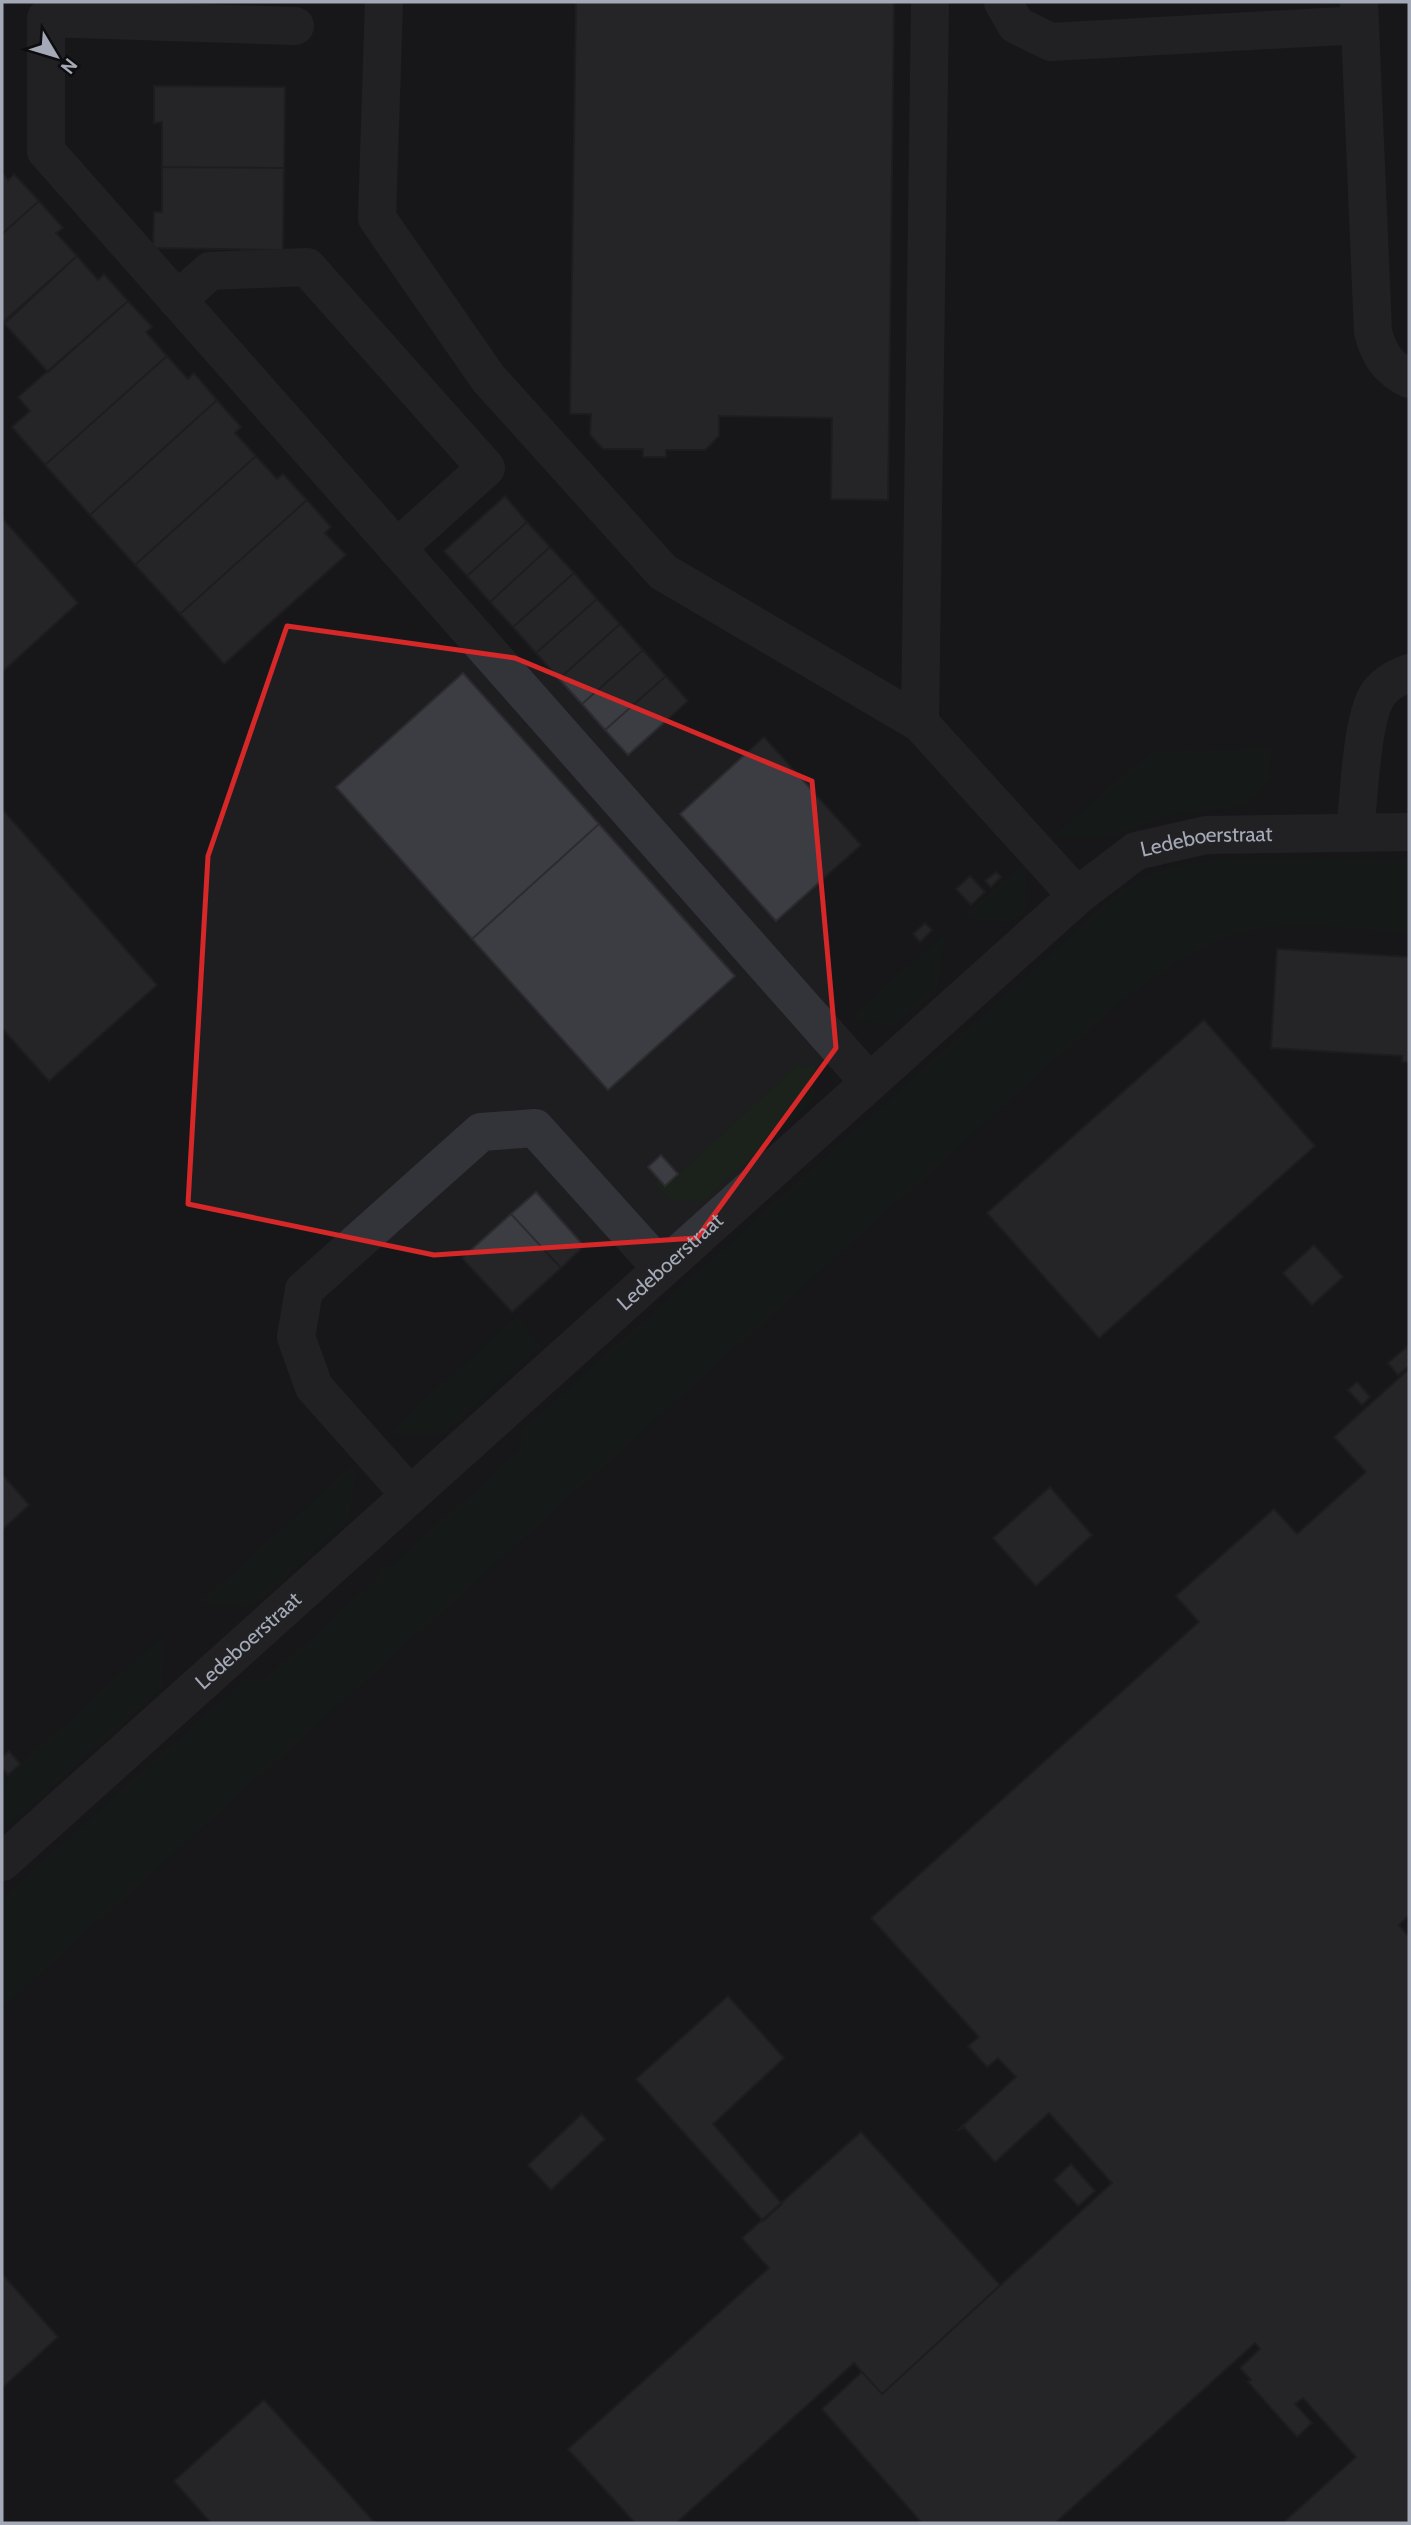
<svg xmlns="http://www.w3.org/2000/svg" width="1411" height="2525" font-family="Cabin,sans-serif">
  <rect width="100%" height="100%" fill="#121214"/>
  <path fill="#1e1e21" d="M2,2H1409V2523H2Z"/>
  <path fill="#1a221b" d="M1272,748L1269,779L1257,796L1239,806L1167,816L1112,836H1053L1150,752Z
    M1027,859L1025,911L1010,923L962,918Z
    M1264,859L1409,861V933C1364,930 1315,922 1269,927C1206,935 1153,976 1105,1015L2,2008V1898L245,1679L264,1680L379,1577L381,1567H390L520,1450L521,1431L1124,888C1168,860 1213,860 1264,859Z
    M943,935L945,938L937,990L896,1026L857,1021L852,1016Z
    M797,1066H815L816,1099L702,1202L670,1200L654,1183L658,1179L665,1186Z
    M516,1317L541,1346L442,1435L397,1436L390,1431Z
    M352,1466L356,1472L349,1520L252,1607L207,1604L202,1600Z
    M161,1637L164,1643L162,1688L2,1832V1781Z"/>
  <path fill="#3c3d42" stroke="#2c2c30" stroke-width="2" d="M576,2H894L888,500L831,499L832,418L719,416V436L705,450H666V457H643V449H603L590,435L591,414H570Z
    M154,86L285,87L284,168L162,167V122L154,123Z
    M162,167L284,168L283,250L153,248L154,212H162Z
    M2,172L8,180L14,174L39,201L2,234Z
    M39,201L63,228L56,233L77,256L2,326V234Z
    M77,256L98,280L104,274L128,301L48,372L3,322Z
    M128,301L152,327L146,332L167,356L45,465L12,427L30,411L18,397Z
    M167,356L188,379L194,373L217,400L90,515L45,465Z
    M217,400L241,427L235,433L256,456L135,565L90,515Z
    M256,456L277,479L283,474L307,500L180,614L135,565Z
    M505,496L527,522L467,576L444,551Z
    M307,500L331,527L325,533L346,555L224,664L180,614Z
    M2,518L78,603L2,672Z
    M527,522L550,547L490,602L467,576Z
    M550,547L574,573L513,627L490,602Z
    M574,573L597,599L536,653L513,627Z
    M597,599L620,624L559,679L536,653Z
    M620,624L643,650L582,704L559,679Z
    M643,650L666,676L605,730L582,704Z
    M463,673L599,824L472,939L336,787Z
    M666,676L688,701L628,755L605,730Z
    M764,737L861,845L776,921L680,814Z
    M2,809L157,985L49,1081L2,1028Z
    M599,824L735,976L608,1090L472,939Z
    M996,872L1001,877L991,887L985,881Z
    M970,876L985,892L971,905L956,889Z
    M925,923L932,930L920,942L913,934Z
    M1277,949L1409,957V1062H1402V1056L1271,1048Z
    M1204,1020L1315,1146L1099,1338L987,1213Z
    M661,1155L678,1174L665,1186L648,1167Z
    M536,1192L584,1246L561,1268L511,1214Z
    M511,1214L561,1268L512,1312L462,1258Z
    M1314,1245L1343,1277L1312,1305L1283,1273Z
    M1408,1346L1409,1366L1398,1375L1388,1363Z
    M1409,1369V1915L1399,1925L1409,1937V2523H1283L1356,2457L1303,2398L1295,2404L1312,2423L1297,2437L1248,2382L1251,2380L1240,2368L1260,2349L1255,2343L1055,2523H922L822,2409L862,2372L882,2394L1112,2183L1049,2113L995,2162L964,2127L957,2131L1016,2077L998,2058L987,2067L968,2046L979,2037L871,1918L1199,1622L1176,1596L1274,1509L1297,1534L1366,1472L1334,1437Z
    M1357,1382L1370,1397L1362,1405L1348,1390Z
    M2,1474L29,1505L2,1530Z
    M1050,1487L1092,1535L1036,1586L993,1538Z
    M9,1751L20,1764L8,1775L2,1768V1757Z
    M728,1996L784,2058L713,2124L782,2204L763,2221L636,2079Z
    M582,2114L605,2139L551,2190L528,2165Z
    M861,2132L1000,2285L882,2394L854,2363L676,2523H635L568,2449L769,2268L742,2238Z
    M1071,2164L1095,2191L1078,2206L1054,2180Z
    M2,2274L58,2337L2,2388Z
    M264,2400L375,2523H211L174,2481Z"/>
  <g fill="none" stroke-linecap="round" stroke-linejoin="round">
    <g stroke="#333439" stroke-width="38">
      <path d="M384,2L377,218L488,378L663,572L920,723L1077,896"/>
      <path d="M1003,2L1016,25L1051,42L1360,25"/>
      <path d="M1359,2L1373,332C1379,355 1388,368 1409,379"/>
      <path d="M295,26L46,18V151L869,1082"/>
      <path d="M177,300L210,271L307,267L486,468L397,548"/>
      <path d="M920,723L930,2"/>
      <path d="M1355,833C1359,799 1361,720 1378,694C1385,684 1398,677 1409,673"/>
      <path d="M410,1495L314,1387L296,1337L304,1290L481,1132L535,1128L662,1269"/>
      <path id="s1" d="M2,1862L1077,896L1136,851L1206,835L1409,832"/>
    </g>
  </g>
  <path d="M0 0H1411V2525H0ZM287,626L515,658L812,781L836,1048L697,1238L434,1255L188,1204L208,856Z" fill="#121214" fill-opacity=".55" fill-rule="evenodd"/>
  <path fill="none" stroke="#d62828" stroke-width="5" stroke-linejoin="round" d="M287,626L515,658L812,781L836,1048L697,1238L434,1255L188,1204L208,856Z"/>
  <g text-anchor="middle" stroke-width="5" stroke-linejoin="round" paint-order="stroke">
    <g font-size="21" fill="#a3a9b6" stroke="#0d0d0f">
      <text dy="7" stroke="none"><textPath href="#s1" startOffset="1591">Ledeboerstraat</textPath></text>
      <text dy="7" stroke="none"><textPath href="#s1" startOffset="898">Ledeboerstraat</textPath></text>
      <text dy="7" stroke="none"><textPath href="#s1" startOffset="331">Ledeboerstraat</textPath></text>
    </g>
  </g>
  <rect width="1411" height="2525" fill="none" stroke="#a3a9b6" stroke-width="7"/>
  <g transform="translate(56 56) rotate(128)" stroke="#0d0d0f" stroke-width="5" paint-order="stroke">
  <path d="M0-5L12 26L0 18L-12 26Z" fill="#a3a9b6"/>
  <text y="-10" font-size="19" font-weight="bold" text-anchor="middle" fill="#a3a9b6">N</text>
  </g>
</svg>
